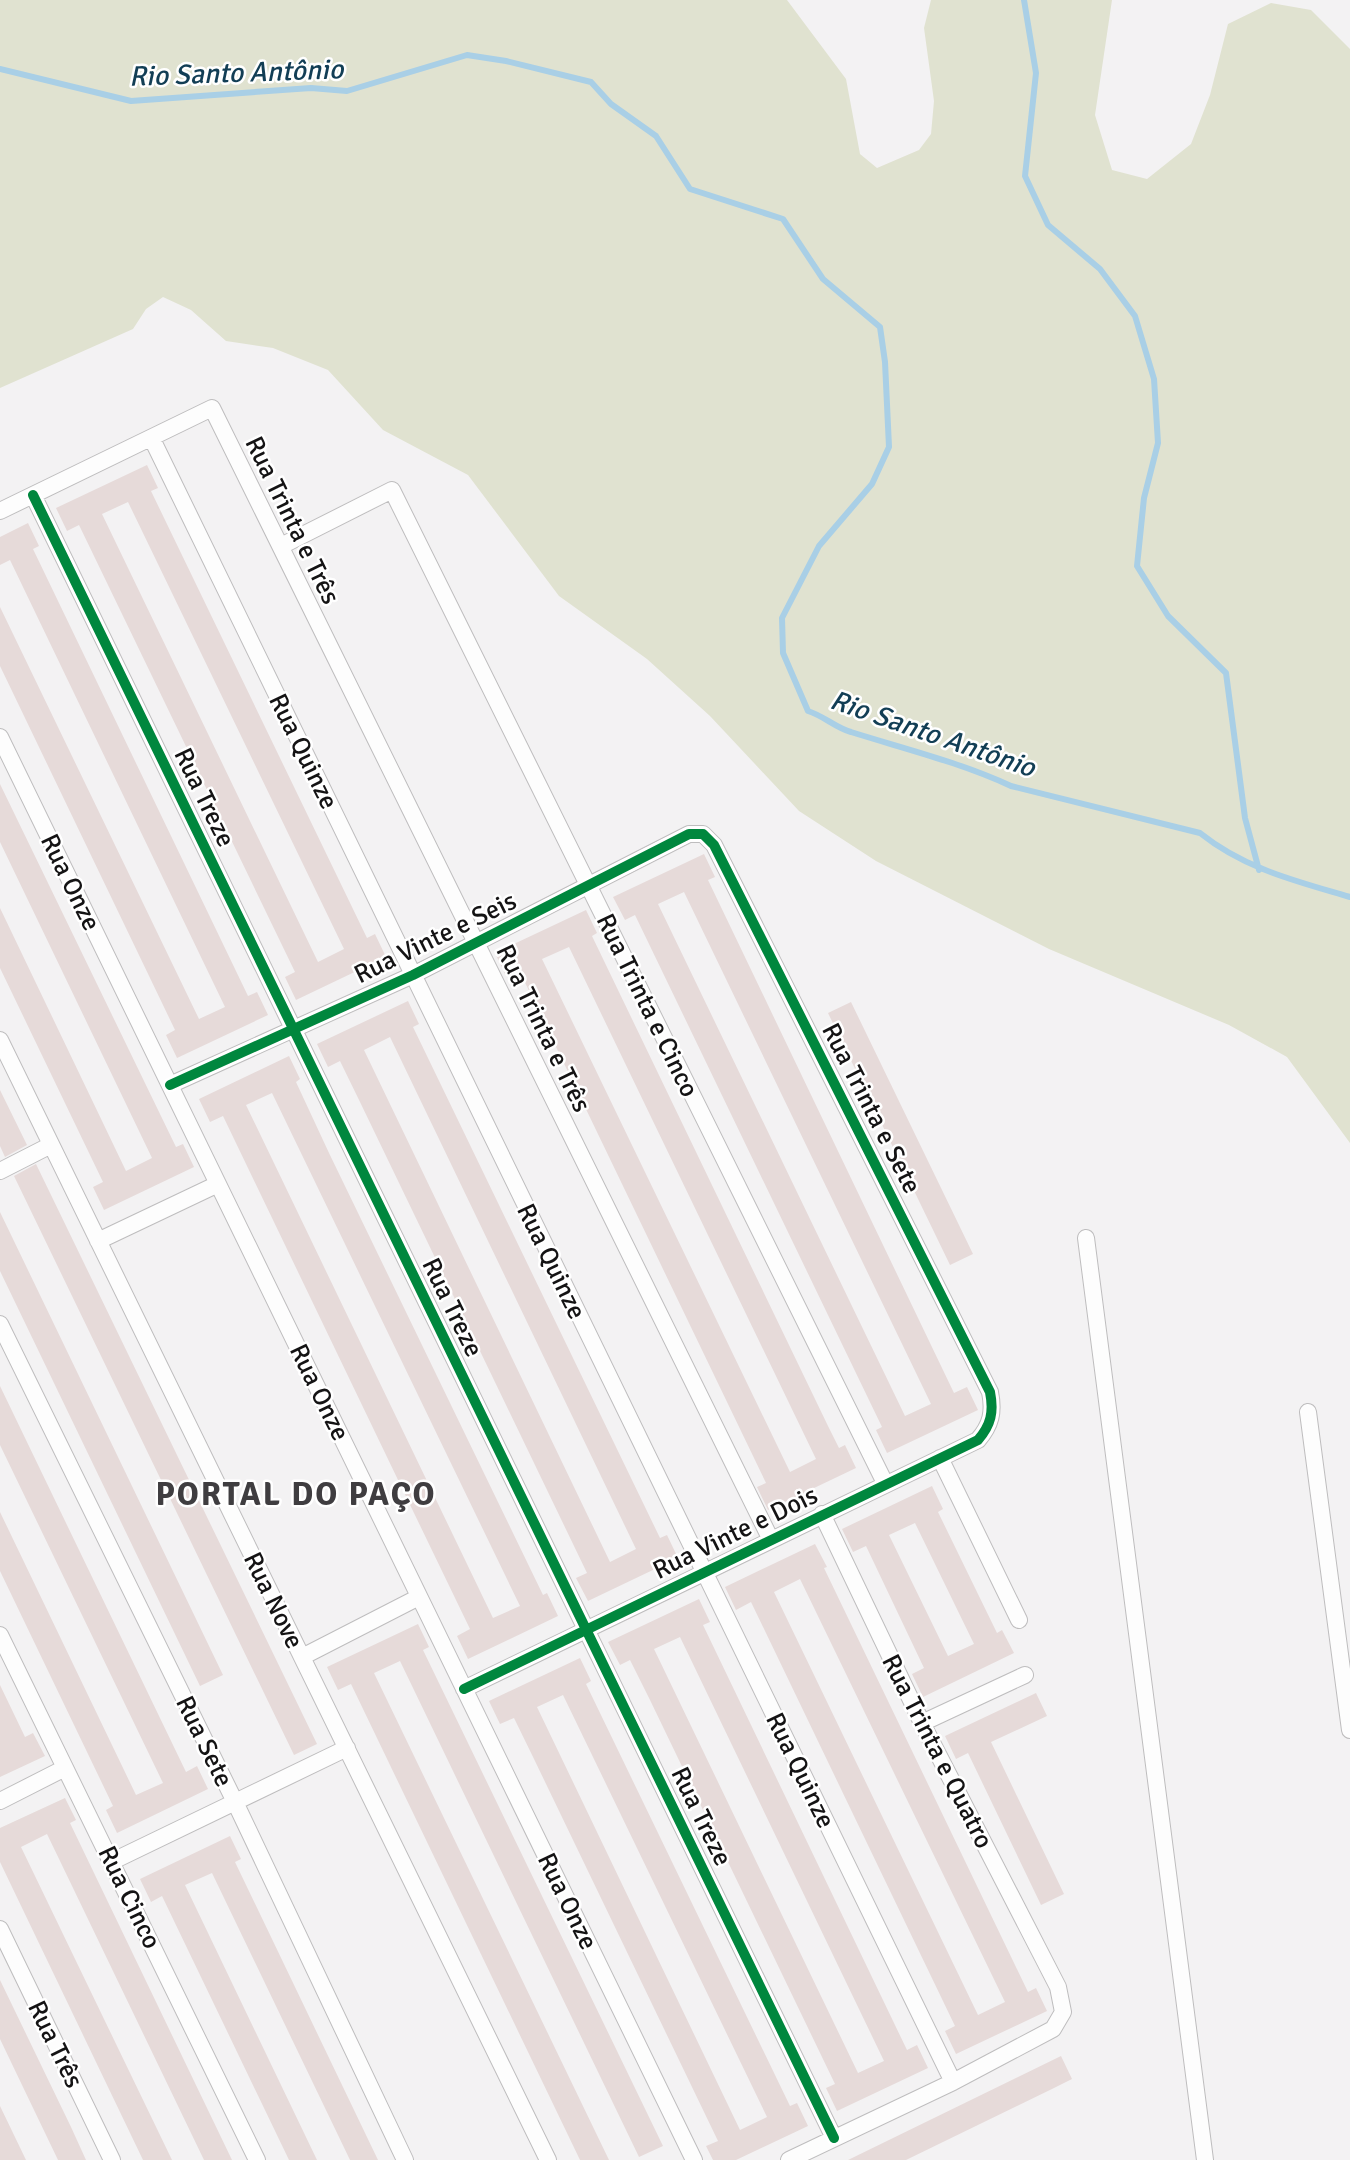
<svg xmlns="http://www.w3.org/2000/svg" width="1350" height="2160" font-family="Signika,sans-serif">
  <rect width="100%" height="100%" fill="#f3f2f3"/>
  <path fill="#e0e2d0" d="M0,0H787L846,79L860,154L877,168L919,150L931,134L934,101L924,28L931,0H1112L1095,115L1112,170L1147,179L1191,144L1210,95L1228,24L1271,3L1311,10L1350,49V1143L1287,1057L1229,1025L1049,949L876,861L799,811L710,716L647,659L559,596L468,475L383,430L328,370L273,348L226,341L191,310L163,297L146,309L133,329L0,388Z"/>
  <g fill="none" stroke-linecap="round" stroke-linejoin="round">
    <path stroke="#a9cfe6" stroke-width="6" d="M1024,0L1036,73L1025,176L1048,225L1100,269L1135,316L1154,379L1158,443L1144,498L1137,566L1168,616L1226,673L1245,818L1259,870
      M0,69L131,101L311,88L347,91L467,55L506,61L591,82L611,104L656,136L690,189L783,219L823,279L880,327L885,362L889,447L872,484L819,546L782,618L783,653L808,711C824,716 836,728 851,732C905,749 959,762 1011,786L1200,833C1245,869 1296,881 1350,897"/>
  </g>
  <path fill="#e6dad9" fill-rule="evenodd" d="M147,465L158,488L151,491L367,938L375,934L386,957L296,1000L285,977L295,972L79,525L67,531L56,508ZM128,502L344,949L318,962L102,514Z
    M28,523L39,546L33,549L248,996L257,992L268,1015L177,1058L166,1035L175,1030L0,666V607L199,1019L225,1007L10,560L0,565V537Z
    M0,784L176,1147L183,1144L194,1167L104,1210L93,1187L103,1182L0,968V908L126,1171L152,1158L0,842Z
    M704,854L715,877L708,880L954,1393L967,1387L978,1410L887,1453L876,1430L882,1427L635,915L625,920L613,897ZM684,892L931,1404L905,1416L658,904Z
    M586,910L597,933L592,936L828,1426L839,1448L845,1445L856,1468L768,1510L757,1487L766,1483L519,970L506,976L495,953ZM569,947L816,1459L790,1472L542,959Z
    M408,1001L419,1024L413,1027L660,1538L667,1535L678,1558L588,1601L576,1578L587,1573L360,1102L340,1061L328,1067L317,1044ZM390,1037L636,1549L610,1562L364,1050Z
    M851,1002L973,1254L950,1265L828,1013Z
    M289,1056L300,1079L296,1082L329,1153L543,1595L547,1593L558,1616L468,1659L457,1636L470,1629L399,1482L223,1116L210,1122L199,1099ZM272,1093L520,1606L493,1618L246,1105Z
    M0,1090L27,1145L5,1157L0,1146Z
    M36,1164L317,1744L294,1755L14,1176Z
    M0,1212L223,1675L200,1686L0,1271Z
    M0,1386L186,1772L197,1766L208,1789L117,1833L106,1810L113,1806L0,1571V1512L136,1795L163,1783L0,1445Z
    M932,1486L943,1509L938,1512L997,1633L1002,1630L1014,1653L923,1697L912,1674L924,1668L866,1546L853,1552L842,1529ZM915,1523L974,1644L948,1656L889,1535Z
    M815,1544L827,1567L824,1568L1028,1992L1036,1988L1047,2011L956,2054L945,2031L955,2026L751,1602L736,1610L725,1587ZM800,1579L1005,2002L978,2015L774,1592Z
    M699,1599L710,1622L703,1625L894,2023L907,2050L917,2045L928,2068L837,2111L826,2088L835,2084L650,1700L630,1660L620,1665L608,1642ZM680,1637L884,2061L858,2073L654,1649Z
    M418,1624L429,1647L423,1650L663,2146L639,2157L400,1661L374,1673L609,2160H580L351,1684L338,1690L327,1667Z
    M580,1658L591,1681L586,1684L790,2106L797,2103L808,2126L736,2160H713L706,2146L718,2141L534,1759L514,1718L500,1724L489,1701ZM563,1695L767,2117L740,2130L537,1707Z
    M0,1685L25,1737L33,1733L45,1756L0,1777Z
    M1036,1693L1047,1716L991,1742L1064,1894L1041,1905L968,1753L956,1759L945,1736Z
    M65,1798L76,1820L70,1823L232,2160H204L47,1834L21,1847L172,2160H143L0,1862V1828Z
    M230,1836L241,1859L235,1862L378,2160H350L212,1873L185,1885L317,2160H289L162,1896L151,1902L140,1879Z
    M0,1980L71,2127L86,2160H58L22,2085L0,2039Z
    M1061,2056L1072,2079L1052,2089L906,2160H848Z
    M0,2106L26,2160H0Z"/>
  <g fill="none" stroke-linecap="round" stroke-linejoin="round">
    <defs>
      <path id="street" d="M152,439L953,2082
        M33,495L834,2138
        M0,511L212,408L771,1540
        M281,546L392,490L885,1483
        M0,737L694,2160
        M0,1040L548,2160
        M170,1085L413,975L689,834H703L714,845L990,1392C994,1412 991,1425 978,1440L464,1689
        M0,1171L51,1145
        M1086,1238L1205,2160
        M98,1241L218,1184
        M0,1324L235,1802L405,2160
        M1308,1412L1350,1730
        M940,1458L1019,1620
        M0,1635L257,2160
        M302,1657L419,1597
        M922,1723L1025,1675
        M0,1801L65,1768
        M113,1861L347,1748
        M0,1929L112,2160
        M789,2160L953,2082L1053,2029L1063,2012L1058,1987L922,1723L822,1514"/>
    </defs>
    <use href="#street" stroke="#bebdbe" stroke-width="18"/>
    <use href="#street" stroke="#fdfdfd" stroke-width="16"/>
    <defs>
      <path id="cycleway" d="M33,495L834,2138
        M170,1085L413,975L689,834H703L714,845L990,1392C994,1412 991,1425 978,1440L464,1689"/>
    </defs>
    <use href="#cycleway" stroke="#fff" stroke-width="15"/>
    <use href="#cycleway" stroke="#00873e" stroke-width="10"/>
  </g>
  <g text-anchor="middle" stroke-width="5" stroke-linejoin="round" paint-order="stroke">
    <g font-size="26" fill="#141314" stroke="#fff">
      <text transform="translate(293 520) rotate(64)" y="9">Rua Trinta e Três</text>
      <text transform="translate(304 751) rotate(64)" y="9">Rua Quinze</text>
      <text transform="translate(205 797) rotate(64)" y="9">Rua Treze</text>
      <text transform="translate(71 882) rotate(64)" y="9">Rua Onze</text>
      <text transform="translate(435 937) rotate(-26)" y="9">Rua Vinte e Seis</text>
      <text transform="translate(648 1005) rotate(64)" y="9">Rua Trinta e Cinco</text>
      <text transform="translate(544 1028) rotate(64)" y="9">Rua Trinta e Três</text>
      <text transform="translate(872 1108) rotate(63)" y="9">Rua Trinta e Sete</text>
      <text transform="translate(552 1261) rotate(64)" y="9">Rua Quinze</text>
      <text transform="translate(453 1307) rotate(64)" y="9">Rua Treze</text>
      <text transform="translate(320 1392) rotate(64)" y="9">Rua Onze</text>
      <text transform="translate(735 1532) rotate(-26)" y="9">Rua Vinte e Dois</text>
      <text transform="translate(274 1600) rotate(64)" y="9">Rua Nove</text>
      <text transform="translate(205 1741) rotate(64)" y="9">Rua Sete</text>
      <text transform="translate(938 1751) rotate(63)" y="9">Rua Trinta e Quatro</text>
      <text transform="translate(801 1770) rotate(64)" y="9">Rua Quinze</text>
      <text transform="translate(702 1816) rotate(64)" y="9">Rua Treze</text>
      <text transform="translate(130 1897) rotate(64)" y="9">Rua Cinco</text>
      <text transform="translate(568 1901) rotate(64)" y="9">Rua Onze</text>
      <text transform="translate(56 2044) rotate(64)" y="9">Rua Três</text>
    </g>
    <g font-size="28" font-style="italic" fill="#123e55" stroke="#fff">
      <text transform="translate(236 72) rotate(-2)" y="10">Rio Santo Antônio</text>
      <text transform="translate(933 733) rotate(19)" y="10">Rio Santo Antônio</text>
    </g>
    <g font-size="33" font-weight="bold" letter-spacing="2" fill="#3f3d40" stroke="#fff">
      <text x="296" y="1505">PORTAL DO PAÇO</text>
    </g>
  </g>
</svg>
